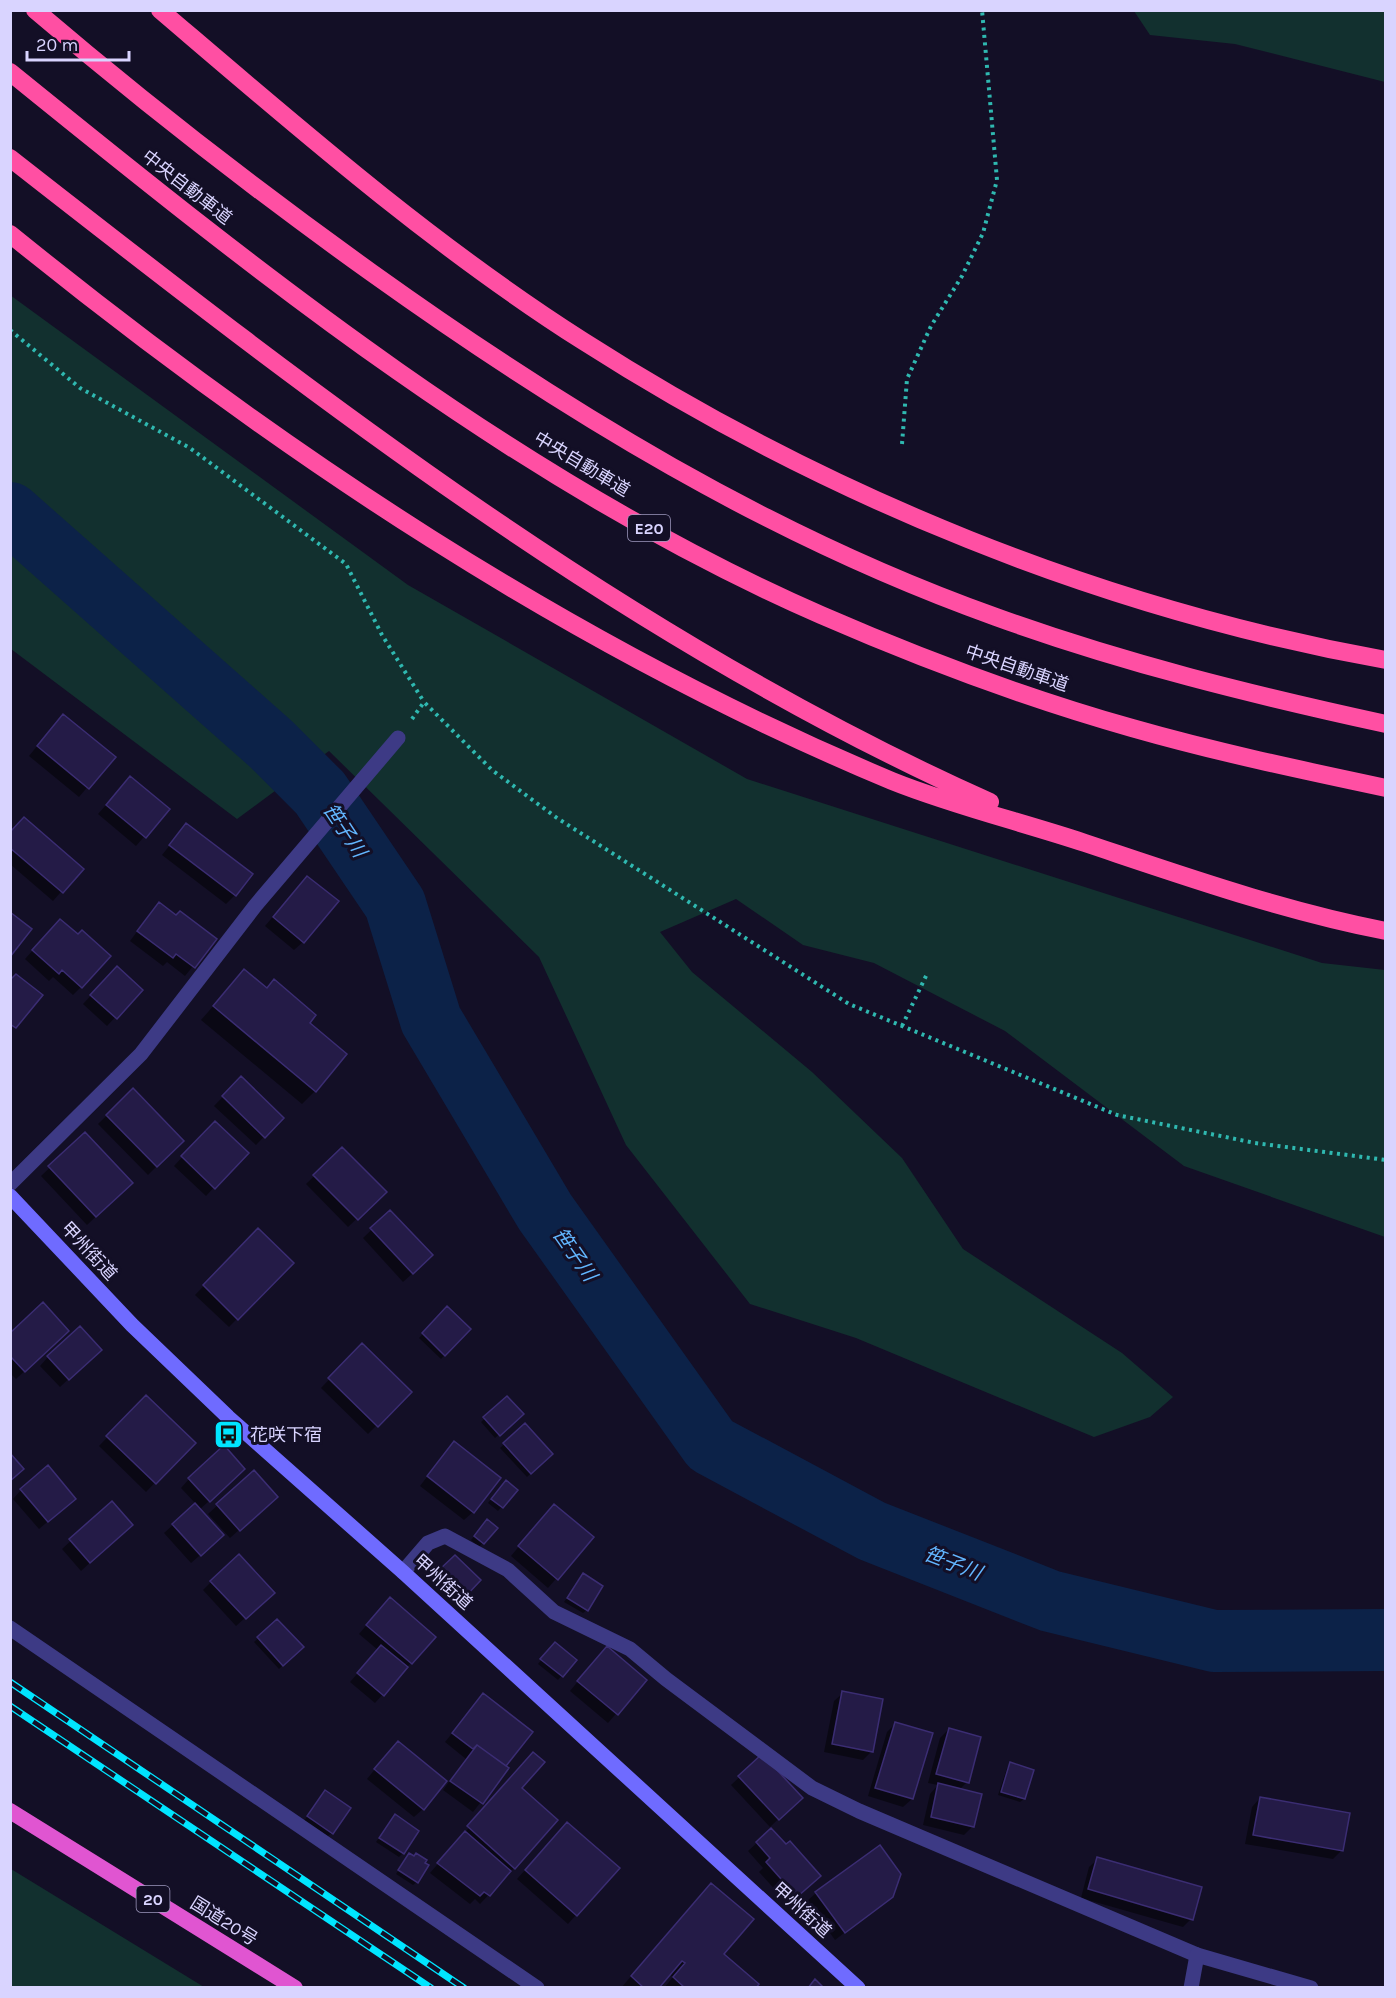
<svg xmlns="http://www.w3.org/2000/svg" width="1396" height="1998" font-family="Karla,'Noto Sans JP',sans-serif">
  <rect width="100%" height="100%" fill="#130f26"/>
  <path fill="#12302f" d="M1134,11H1385V82L1235,44L1150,35Z
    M10,295L408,585L747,779L1322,963L1385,970V1237L1184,1166L1005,1031L874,963L803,945L736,899L660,932L692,972L812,1072L902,1158L963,1249L1122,1353L1173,1397L1150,1417L1094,1437L856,1338L750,1304L626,1145L539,957L329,751L237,819L11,649Z
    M11,1869L204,1987H11Z"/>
  <path fill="#0007" d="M55,724L113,757L79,797L29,756Z
    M122,787L168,809L136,846L98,814Z
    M186,825L235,895L226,904L162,855Z
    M10,833L81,869L53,901L10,864Z
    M299,886L303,942L294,950L265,926Z
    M151,913L176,917L215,939L185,976L167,962L163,966L130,941Z
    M52,929L78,936L81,987L73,995L53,977L49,981L25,959Z
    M244,971L315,1091L302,1104L201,1020Z
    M109,976L141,990L107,1026L83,1004Z
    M241,1078L282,1118L256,1145L214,1106Z
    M133,1090L182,1141L148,1175L98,1124Z
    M206,1131L246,1153L206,1196L174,1166Z
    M85,1134L122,1192L87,1225L41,1176Z
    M342,1149L385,1192L348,1227L306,1184Z
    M390,1212L423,1264L403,1282L363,1238Z
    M258,1230L292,1263L229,1327L195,1295Z
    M447,1308L469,1329L441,1359L419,1338Z
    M10,1335L59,1339L16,1379L10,1373Z
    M362,1345L410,1392L368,1434L321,1388Z
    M48,1357L91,1358L60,1387L40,1366Z
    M146,1397L193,1443L146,1492L99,1446Z
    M507,1398L522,1414L495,1438L481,1422Z
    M525,1425L551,1454L527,1477L500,1448Z
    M446,1452L473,1512L464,1520L420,1486Z
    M254,1472L267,1505L230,1538L208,1514Z
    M235,1478L199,1510L213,1544L191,1563L164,1533L196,1504L181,1488L189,1479Z
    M502,1486L516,1490L498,1511L488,1503Z
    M21,1490L65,1507L39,1529L13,1499Z
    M112,1503L122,1533L81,1571L62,1549Z
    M546,1514L592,1537L548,1588L511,1556Z
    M484,1525L496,1528L479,1547L471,1540Z
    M455,1557L479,1580L461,1599L436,1575Z
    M583,1575L587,1610L583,1613L564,1602Z
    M211,1582L264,1601L236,1626L203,1590Z
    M382,1607L434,1637L375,1703L350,1682L378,1650L359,1634Z
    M277,1621L302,1647L279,1669L254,1642Z
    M551,1648L575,1660L558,1680L538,1664Z
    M598,1657L645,1680L608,1723L570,1691Z
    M843,1693L871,1752L863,1760L824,1752L834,1701Z
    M483,1695L503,1767L507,1769L473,1812L443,1790L466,1759L445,1742Z
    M895,1724L931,1734L912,1799L903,1807L868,1796L887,1732Z
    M949,1729L967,1782L959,1790L980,1796L972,1827L964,1835L923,1825L930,1794L938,1785L928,1783L940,1738Z
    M389,1752L423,1809L414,1817L367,1779Z
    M762,1756L792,1806L770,1827L731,1785Z
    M525,1763L520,1788L514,1868L480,1904L475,1899L470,1904L430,1873Z
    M1011,1764L1024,1799L1020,1802L998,1795L1007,1768Z
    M322,1796L332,1833L328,1836L304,1821Z
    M1260,1798L1342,1850L1333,1859L1245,1844L1252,1807Z
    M395,1816L403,1853L399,1857L376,1842Z
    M771,1830L810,1884L788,1904L759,1872L763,1868L748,1851Z
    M559,1832L618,1868L568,1924L517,1879Z
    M406,1859L417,1882L413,1885L396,1874Z
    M1098,1859L1191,1919L1183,1927L1081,1898L1089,1867Z
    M816,1893L892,1896L835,1940L807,1901Z
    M698,1898L722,1954L754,1988H664L673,1977L669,1974L657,1988H621Z"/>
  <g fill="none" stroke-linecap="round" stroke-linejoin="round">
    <path stroke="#0c2248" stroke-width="62" d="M10,513L271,744L320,793L395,904L431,1020L545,1212L711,1445L872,1531L1050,1601L1214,1641L1386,1640"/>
  </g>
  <path fill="#241b47" stroke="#3b2d73" stroke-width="1.5" d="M63,714L116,757L89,789L37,746Z
    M130,776L170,809L146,838L106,805Z
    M24,817L84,869L63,893L10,848V832Z
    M186,823L253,874L236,896L169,845Z
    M307,876L339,901L304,943L273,917Z
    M159,902L176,915L180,911L217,939L195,968L176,954L173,958L137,931Z
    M10,912L32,929L10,957Z
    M60,919L78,934L82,930L111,956L82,988L62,970L59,974L32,950Z
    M117,966L143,990L117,1019L90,995Z
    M244,969L267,988L274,979L316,1015L310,1023L347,1054L316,1092L213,1006Z
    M16,974L43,995L16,1028L10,1024V980Z
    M241,1076L284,1118L265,1138L222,1096Z
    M133,1088L184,1141L157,1167L106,1115Z
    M215,1121L249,1153L215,1189L181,1156Z
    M85,1132L133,1183L96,1217L48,1166Z
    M342,1147L387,1192L358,1220L313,1175Z
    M390,1210L433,1255L413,1274L370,1228Z
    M258,1228L294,1263L238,1320L203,1285Z
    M43,1302L69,1331L25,1372L10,1356V1333Z
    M447,1306L471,1329L445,1356L422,1333Z
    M80,1326L102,1350L69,1380L47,1356Z
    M362,1343L412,1392L378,1427L328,1378Z
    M146,1395L196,1443L156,1484L106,1436Z
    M507,1396L524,1414L500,1436L483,1417Z
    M525,1423L553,1454L531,1474L503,1443Z
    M454,1441L501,1478L474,1513L427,1476Z
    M224,1445L245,1469L210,1502L188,1478Z
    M10,1453L24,1469L10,1481Z
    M48,1465L76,1499L48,1522L20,1489Z
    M254,1470L278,1497L240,1531L216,1504Z
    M506,1480L518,1490L503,1508L491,1499Z
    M112,1501L133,1525L90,1563L69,1539Z
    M195,1503L224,1535L201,1556L172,1524Z
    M554,1504L594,1537L558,1580L518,1546Z
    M487,1519L498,1528L484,1544L474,1536Z
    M239,1554L275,1593L246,1619L210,1581Z
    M455,1555L481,1580L466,1596L439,1570Z
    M583,1573L603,1586L588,1611L567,1598Z
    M390,1597L436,1637L412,1664L366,1625Z
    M277,1619L304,1647L283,1666L257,1637Z
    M555,1642L577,1660L563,1677L540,1659Z
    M381,1645L408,1667L384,1696L357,1673Z
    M607,1646L647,1680L618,1715L577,1681Z
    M842,1691L883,1699L873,1752L832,1744Z
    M483,1693L533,1732L506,1766L477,1745L473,1749L452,1733Z
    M895,1722L933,1733L913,1799L875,1788Z
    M949,1728L981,1737L969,1783L936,1774Z
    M398,1741L447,1781L424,1810L374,1769Z
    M477,1745L509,1768L483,1804L450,1781Z
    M533,1752L545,1762L522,1788L558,1820L515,1869L467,1826Z
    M762,1754L803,1798L779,1820L738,1776Z
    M1010,1762L1034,1770L1025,1799L1001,1792Z
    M938,1783L982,1794L974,1827L931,1817Z
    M325,1790L351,1808L333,1834L307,1816Z
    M1260,1797L1350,1813L1343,1851L1253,1835Z
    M395,1814L419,1831L404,1854L379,1838Z
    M567,1822L620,1868L577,1916L525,1870Z
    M771,1828L786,1844L790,1841L821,1876L797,1897L766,1862L770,1858L756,1842Z
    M465,1831L511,1871L490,1896L484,1892L480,1896L437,1863Z
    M880,1845L901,1874L893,1897L845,1933L815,1892Z
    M409,1853L414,1856L416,1853L427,1860L425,1863L429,1865L418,1883L398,1870Z
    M1097,1857L1202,1887L1193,1920L1088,1889Z
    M711,1883L754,1919L724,1954L759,1984L756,1988H685L673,1977L685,1963L682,1961L659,1988H644L631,1976Z
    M815,1979L824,1988H808Z"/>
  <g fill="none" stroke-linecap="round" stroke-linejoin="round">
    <path stroke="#2fb8b0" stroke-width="4" stroke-dasharray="3 4.5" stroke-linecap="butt" d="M10,330L80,388L190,448L346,564L382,635L424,702
      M902,444L907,379L931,326L962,276L983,233L997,180L982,10
      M412,719L424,702L492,770L557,818L849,1004L1117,1115L1255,1143L1386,1160
      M902,1026L927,974"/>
    <path stroke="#3d3a85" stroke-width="15" d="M10,1184L141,1054L255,906L398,738
      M403,1572L428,1543L445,1536L508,1570L554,1612L630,1649L666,1679L812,1788L859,1811L1197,1955
      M10,1628L537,1988"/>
    <path stroke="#3d3a85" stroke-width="15" d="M1191,1988L1197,1955L1311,1988"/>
    <path stroke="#6f6bff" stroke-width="15" d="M10,1196L132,1325L228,1417L403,1572L858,1988"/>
    <path stroke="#e055d1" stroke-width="16" d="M10,1811L295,1988"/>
    <path stroke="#ff4fa3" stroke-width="18" d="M35,10C144,103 256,190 372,273C565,411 771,537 996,617C1123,663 1253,695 1386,724
      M160,10C296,126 432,245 583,341C825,496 1102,609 1386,660
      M10,72C263,277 521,484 821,615C922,659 1026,698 1132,728C1216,752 1301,770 1386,788
      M10,158C318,399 631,642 990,802
      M10,234C279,452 571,647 892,781C954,806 1022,822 1085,843C1184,876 1283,911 1386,931"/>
    <defs>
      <path id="rail" d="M10,1682L464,1988
        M10,1706L431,1988"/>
    </defs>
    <use href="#rail" stroke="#00e5ff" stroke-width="7"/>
    <use href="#rail" stroke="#130f26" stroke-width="4.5" stroke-dasharray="14" stroke-linecap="butt"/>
  </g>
  <defs>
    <symbol id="bus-square" viewBox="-11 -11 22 22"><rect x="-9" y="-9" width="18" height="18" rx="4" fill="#00e5ff" stroke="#130f26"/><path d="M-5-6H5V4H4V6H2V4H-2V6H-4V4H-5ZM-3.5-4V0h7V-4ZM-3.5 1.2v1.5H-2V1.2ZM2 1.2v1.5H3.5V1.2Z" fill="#111"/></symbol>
  </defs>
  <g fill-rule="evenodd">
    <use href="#bus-square" x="212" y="1418" width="33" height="33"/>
  </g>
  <g text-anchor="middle" stroke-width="6" stroke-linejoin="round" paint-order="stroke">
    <g fill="#130f26" stroke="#9e99be" stroke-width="1.5">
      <rect x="628" y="515" width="42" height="26" rx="4.5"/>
      <rect x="136.5" y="1886" width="33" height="26" rx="4.5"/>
    </g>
    <g font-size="16" font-weight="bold" fill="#d9d4ff">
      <text x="649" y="534">E20</text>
      <text x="153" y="1905">20</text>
    </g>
    <g font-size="18" fill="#d9d4ff" stroke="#130f26">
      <text transform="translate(187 187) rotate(38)" y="6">中央自動車道</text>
      <text transform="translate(582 464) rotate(31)" y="6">中央自動車道</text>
      <text transform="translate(1017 668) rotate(19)" y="6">中央自動車道</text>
      <text transform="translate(89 1251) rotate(47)" y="6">甲州街道</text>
      <text transform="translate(443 1582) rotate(42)" y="6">甲州街道</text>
      <text transform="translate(802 1910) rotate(42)" y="6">甲州街道</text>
      <text transform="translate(224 1921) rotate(32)" y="6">国道20号</text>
    </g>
    <g font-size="18" fill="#d9d4ff" stroke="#130f26" text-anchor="start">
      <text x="250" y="1441">花咲下宿</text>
    </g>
    <g font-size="20" font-style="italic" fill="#62b6ff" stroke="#130f26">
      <text transform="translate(345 830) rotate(56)" y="7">笹子川</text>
      <text transform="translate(575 1254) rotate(55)" y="7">笹子川</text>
      <text transform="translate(953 1563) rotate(21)" y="7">笹子川</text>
    </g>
  </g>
  <rect width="1396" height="1998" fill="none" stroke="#d9d4ff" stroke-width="24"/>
  <path d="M27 51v9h102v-9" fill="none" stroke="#d9d4ff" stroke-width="3"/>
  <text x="36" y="51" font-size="18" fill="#d9d4ff" stroke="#130f26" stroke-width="4.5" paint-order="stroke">20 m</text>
</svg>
